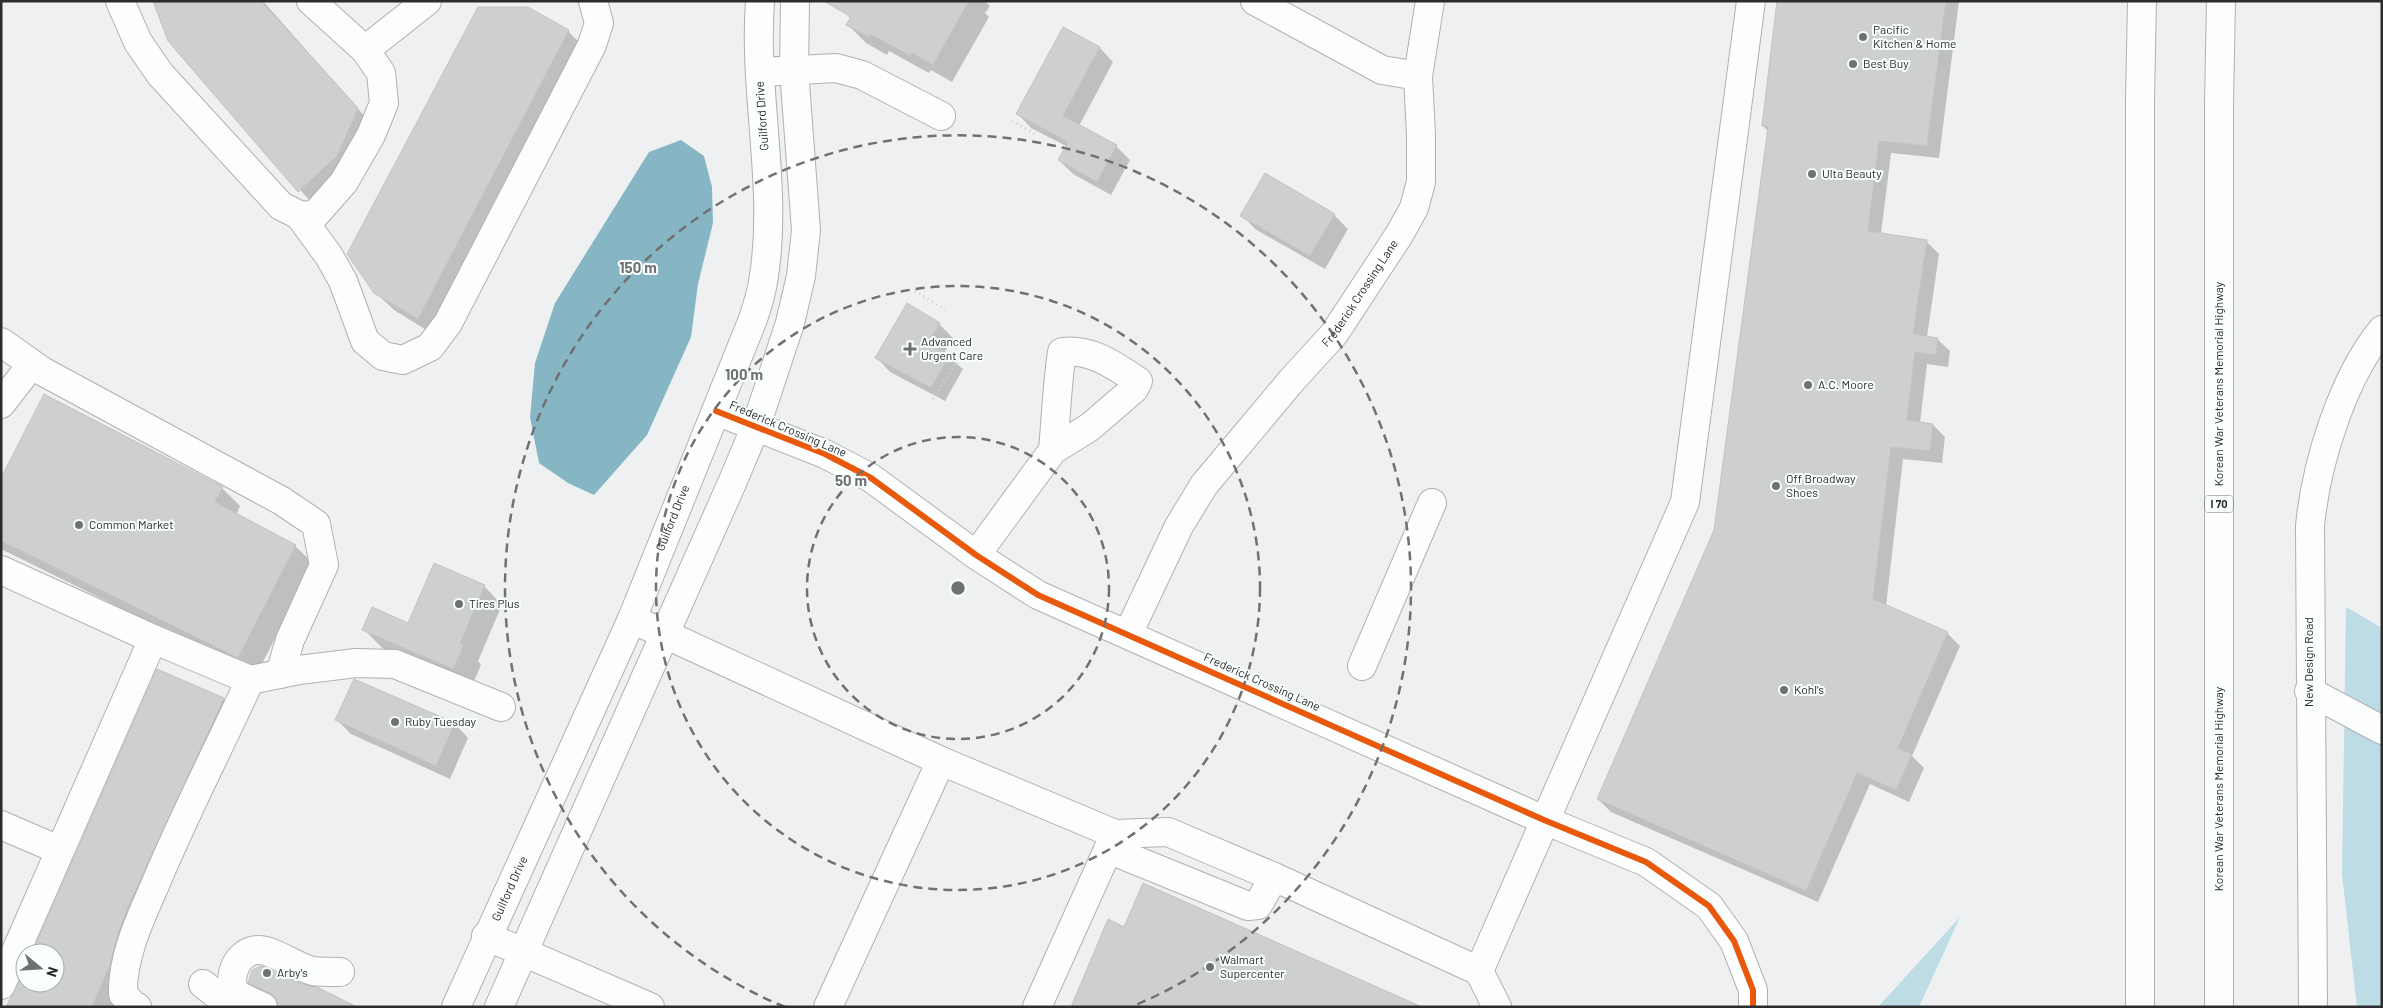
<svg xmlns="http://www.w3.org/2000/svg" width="2383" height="1008" font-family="Barlow,sans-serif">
  <rect width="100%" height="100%" fill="#eef0f1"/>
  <path fill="#bedce5" d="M2346,607L2382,628V1007H2357L2342,874Z
    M1960,917L1919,1007H1878Z"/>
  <path fill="#86b6c4" d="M681,140L704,156L712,187L713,223L698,284L691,337L647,435L594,495L568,483L539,463L530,417L535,363L555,303L649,152Z"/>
  <path fill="#0003" d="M155,1H263L375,128L317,209L169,40Z
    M849,1H985L990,6L985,13L989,17L952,82L931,70L929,73L889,51L887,55L866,43L848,25L851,19L844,11Z
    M1778,1H1959L1939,158L1891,153L1881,234L1926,241L1939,254L1927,337L1937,339L1950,351L1948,367L1927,364L1920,423L1933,425L1945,437L1942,463L1903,459L1886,606L1947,633L1960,646L1912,756L1924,768L1909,802L1870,784L1818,902L1611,812L1598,799L1715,530L1768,131L1763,126Z
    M1063,28L1100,48L1113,62L1079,126L1116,146L1130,160L1111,195L1073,174L1059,160L1066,146L1031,128L1018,114Z
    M568,31L586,49L436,336L394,310L375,292Z
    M1242,215H1334L1348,229L1325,269L1255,229Z
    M939,324L953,338L944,353L963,369L945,401L890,372L877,358Z
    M1,481L222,488L240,506L236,515L295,546L314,564L256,675L1,549Z
    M484,586L502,605L478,661L481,665L472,686L382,648L364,629L409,624Z
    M158,670L224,699L242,717L147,924L117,1007H7L25,972V983H55V953H33Z
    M355,681L455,724L468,738L450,779L351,734L337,720Z
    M249,982L301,985L278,1004L263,996Z"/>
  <path fill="#cecfd0" stroke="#c1c3c4" d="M153,1H261L358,108L337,156L298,192L168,41Z
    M824,1H969L933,65L912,53L910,56L870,34L869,37L846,25L851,17Z
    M1777,1H1946L1927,146L1879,141L1868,231L1927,240L1913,334L1938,338L1936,355L1915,352L1907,420L1933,424L1930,451L1891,447L1873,599L1948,632L1898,748L1912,754L1896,790L1857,773L1806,891L1597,799L1714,530L1768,127L1762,126Z
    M478,7H528L569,30L418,319L374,293L347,254Z
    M1063,27L1100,47L1063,116L1117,145L1097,182L1058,160L1068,142L1016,114Z
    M1265,173L1335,214L1310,256L1240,216Z
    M907,303L940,323L928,343L950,355L931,388L875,358Z
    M44,394L223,487L215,502L296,545L238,658L1,541V478Z
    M434,563L485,585L460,643L464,645L453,669L362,630L372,607L408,623Z
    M157,669L224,698L129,905L118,934L110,965L92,1007H6L25,969V983H55V953H32Z
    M354,679L455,723L436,766L335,720Z
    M1143,883L1422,1007H1071L1108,919L1124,927Z
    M261,966L301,984L317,987L357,1007H278L276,998L270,993L248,983L252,970Z"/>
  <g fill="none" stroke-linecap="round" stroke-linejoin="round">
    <defs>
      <g id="minor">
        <path d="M120,1L138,42L160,74L281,206L299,215L314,216L344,182L371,135L384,103L381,73L365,50L311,1"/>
        <path d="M1255,1L1382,70L1418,76"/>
        <path d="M365,50L427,1"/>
        <path d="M760,72L836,68L862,75L941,116"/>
        <path d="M299,215L329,256L343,281L365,341L383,356L403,360L430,347L448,323L592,45L599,23L593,1"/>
        <path d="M1,342L42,371L282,501L316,524L324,565L290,640L280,674"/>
        <path d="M1,404L32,364"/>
        <path d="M716,411L825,454L871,478L976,555L1038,595L1544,820L1646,862L1709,906L1734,941L1753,990V1007"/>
        <path d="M976,555L1053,450L1090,427L1134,389L1138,381C1115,366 1091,348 1062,352C1057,385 1056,417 1053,450"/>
        <path d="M1,570L153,639L250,680L299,670L356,663L395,664L501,707"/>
        <path d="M632,619L941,761L1115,834L1168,832L1274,877L1479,971L1497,1007"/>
        <path id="s1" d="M1128,634L1179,526L1204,485L1292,380L1334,334L1399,235L1414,208L1421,182V135L1418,76L1430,1"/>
        <path d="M1362,666L1432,503"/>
        <path d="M2309,691L2382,730"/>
        <path d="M1,825L59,850"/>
        <path d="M1108,849L1248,906L1258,905L1274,877"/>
        <path d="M486,936L650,1007"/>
        <path d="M1479,971L1685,502L1751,1"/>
        <path d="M203,984L232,1007"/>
        <path d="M1,985L153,639"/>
        <path d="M137,1007L133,1005L123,994C122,957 140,919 155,885C184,815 219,748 250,680"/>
        <path d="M263,1007L235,994C227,976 237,951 258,950C271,949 298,968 313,971C321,972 331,972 340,972"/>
        <path d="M828,1007L941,761"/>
        <path d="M1037,1007L1115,834"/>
      </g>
      <g id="major">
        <path id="s2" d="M456,1007L632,619L753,319C757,307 761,295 763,282C779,190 753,95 760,1"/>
        <path d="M499,1007L732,483L756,426L790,323L801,276L806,230L794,70L795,1"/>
        <path d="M2313,1007L2310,526C2316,464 2342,379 2382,330"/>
      </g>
      <path id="highway" d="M2140,1007V100L2142,1
        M2219,1007V104L2221,1"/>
    </defs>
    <use href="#minor" stroke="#b0b1b2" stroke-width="30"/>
    <use href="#major" stroke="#b0b1b2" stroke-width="30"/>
    <use href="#highway" stroke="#b0b1b2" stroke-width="30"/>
    <path stroke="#cfd0d0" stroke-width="3" stroke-dasharray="1 4" stroke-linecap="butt" d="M1012,121L1035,134
      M915,291L945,310
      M933,399L957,361"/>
    <use href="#minor" stroke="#fcfdfd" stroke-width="28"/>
    <use href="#major" stroke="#fcfdfd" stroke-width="28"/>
    <use href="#highway" stroke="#fcfdfd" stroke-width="28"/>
    <defs>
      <path id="cycleway" d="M716,411L825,454L871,478L976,555L1038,595L1544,820L1646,862L1709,906L1734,941L1753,990V1007"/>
    </defs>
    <use href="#cycleway" stroke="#fbfeff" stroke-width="9"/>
    <use href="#cycleway" stroke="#e8590c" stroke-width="6"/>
  </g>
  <g fill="none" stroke="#6f7172" stroke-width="2.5" stroke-dasharray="9 6">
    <circle cx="958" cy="588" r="151"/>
    <circle cx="958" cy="588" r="302"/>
    <path d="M785 1007A453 453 0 1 1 1131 1007"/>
  </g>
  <g fill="#6f7172" stroke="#fbfeff" stroke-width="2">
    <circle cx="1863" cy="37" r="5"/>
    <circle cx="1853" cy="64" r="5"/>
    <circle cx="1812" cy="174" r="5"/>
    <path d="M907.5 341.5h5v5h5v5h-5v5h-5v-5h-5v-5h5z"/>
    <circle cx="1808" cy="385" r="5"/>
    <circle cx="1776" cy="486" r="5"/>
    <circle cx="79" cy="525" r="5"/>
    <circle cx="459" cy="604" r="5"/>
    <circle cx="1784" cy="690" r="5"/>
    <circle cx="395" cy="722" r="5"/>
    <circle cx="1210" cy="967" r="5"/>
    <circle cx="267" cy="973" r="5"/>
  </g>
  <g text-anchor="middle" stroke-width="4" stroke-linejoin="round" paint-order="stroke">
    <rect fill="#fbfeff" stroke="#696b6c" stroke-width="1" x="2205" y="495.5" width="28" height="17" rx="4"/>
    <g font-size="11" font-weight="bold" fill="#2b2c2d">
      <text x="2219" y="508">I 70</text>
    </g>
    <g font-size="12" fill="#2b2c2d" stroke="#fbfeff" text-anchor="start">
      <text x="1873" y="34">Pacific<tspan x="1873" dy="14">Kitchen &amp; Home</tspan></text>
      <text x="1863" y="68">Best Buy</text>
      <text x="1822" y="178">Ulta Beauty</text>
      <text x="921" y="346">Advanced<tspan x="921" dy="14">Urgent Care</tspan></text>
      <text x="1818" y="389">A.C. Moore</text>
      <text x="1786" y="483">Off Broadway<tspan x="1786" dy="14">Shoes</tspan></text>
      <text x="89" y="529">Common Market</text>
      <text x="469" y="608">Tires Plus</text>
      <text x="1794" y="694">Kohl's</text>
      <text x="405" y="726">Ruby Tuesday</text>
      <text x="1220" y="964">Walmart<tspan x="1220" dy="14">Supercenter</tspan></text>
      <text x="277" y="977">Arby's</text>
    </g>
    <g font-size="12" fill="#2b2c2d" stroke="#fbfeff">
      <text transform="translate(762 116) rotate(-94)" y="4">Guilford Drive</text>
      <text dy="4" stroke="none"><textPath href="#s1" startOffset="415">Frederick Crossing Lane</textPath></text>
      <text transform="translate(2219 384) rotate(-90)" y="4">Korean War Veterans Memorial Highway</text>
      <text transform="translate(788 429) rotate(23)" y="4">Frederick Crossing Lane</text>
      <text dy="4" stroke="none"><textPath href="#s2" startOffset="535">Guilford Drive</textPath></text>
      <text transform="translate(2309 662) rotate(-90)" y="4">New Design Road</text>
      <text transform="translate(1262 682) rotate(24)" y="4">Frederick Crossing Lane</text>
      <text transform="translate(2219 789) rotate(-90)" y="4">Korean War Veterans Memorial Highway</text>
      <text dy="4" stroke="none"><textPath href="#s2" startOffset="130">Guilford Drive</textPath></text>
    </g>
  </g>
  <circle cx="958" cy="588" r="8" fill="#6f7172" stroke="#fbfeff" stroke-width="2.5"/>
  <g font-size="15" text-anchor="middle" font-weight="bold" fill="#6f7172" stroke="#fbfeff" stroke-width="4" stroke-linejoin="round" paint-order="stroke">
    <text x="638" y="273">150 m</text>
    <text x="744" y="380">100 m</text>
    <text x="851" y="486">50 m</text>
  </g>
  <rect width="2383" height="1008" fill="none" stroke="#2b2c2d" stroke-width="5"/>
  <g transform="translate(40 968) rotate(108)"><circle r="24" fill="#fbfeff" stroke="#a8aaab"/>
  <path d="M0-4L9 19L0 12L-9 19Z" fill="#6f7172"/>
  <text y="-8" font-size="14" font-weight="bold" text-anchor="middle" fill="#2b2c2d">N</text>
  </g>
</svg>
